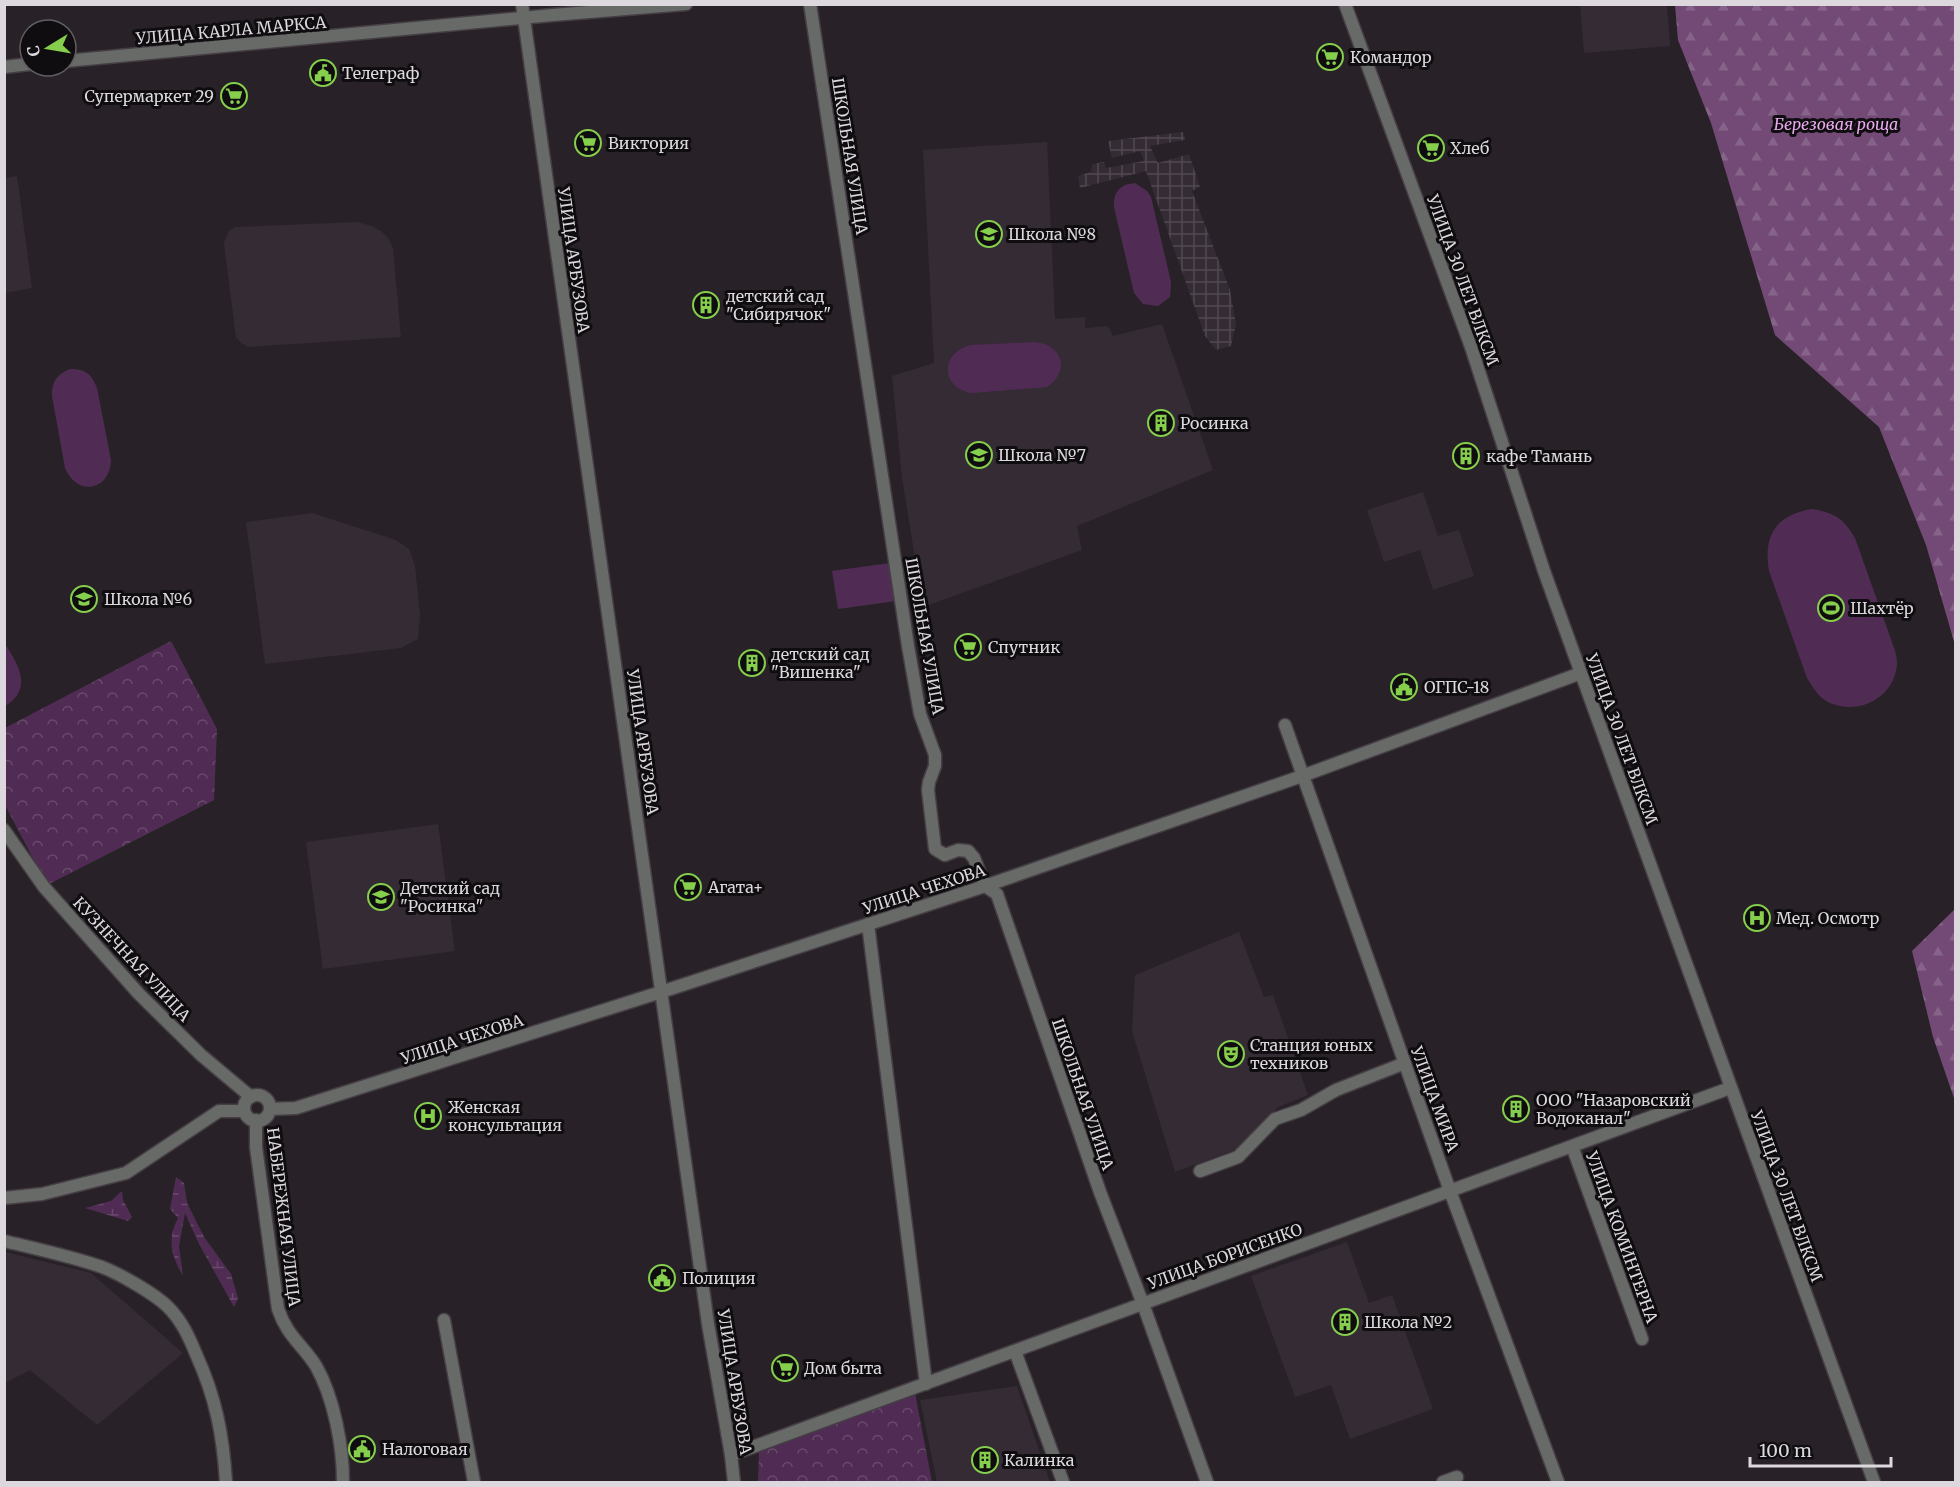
<svg xmlns="http://www.w3.org/2000/svg" width="1960" height="1487" font-family="Merriweather,serif">
  <defs>
    <pattern id="industrial-grid" width="8" height="8" patternUnits="userSpaceOnUse" patternTransform="scale(1.5)"><rect width="8" height="8" fill="#342b34"/><path d="M0 4h8M4 0v8" fill="none" stroke="#514951"/></pattern>
    <pattern id="forest-firs" width="22" height="20" patternUnits="userSpaceOnUse" patternTransform="scale(1.5)"><rect width="22" height="20" fill="#734a76"/><path d="M5 1l3.5 6h-7zM16 11l3.5 6h-7z" fill="#866389"/></pattern>
    <pattern id="wetland-marsh" width="20" height="14" patternUnits="userSpaceOnUse" patternTransform="scale(1.5)"><rect width="20" height="14" fill="#502c54"/><path d="M1 5h8M5 5V1M11 12h8M15 12V8" fill="none" stroke="#694a6c"/></pattern>
    <pattern id="park-crowns" width="20" height="18" patternUnits="userSpaceOnUse" patternTransform="scale(1.5)"><rect width="20" height="18" fill="#502c54"/><path d="M2 6a3 3 0 1 1 6 0M12 15a3 3 0 1 1 6 0" fill="none" stroke="#694a6c"/></pattern>
  </defs>
  <rect width="100%" height="100%" fill="#282228"/>
  <path fill="#342b34" d="M1580,5H1667L1670,46L1584,53Z
    M1047,142L1055,319L1085,317V328L1108,326L1113,336L1162,324L1213,470L1077,526L1082,550L923,607L902,478L892,376L934,363L923,150Z
    M17,176L32,288L5,293V178Z
    M357,222L372,226L381,231L389,239L393,248L401,337L248,347L241,343L236,337L225,252L224,243L229,231L235,227Z
    M1423,492L1438,536L1459,530L1474,576L1433,590L1420,550L1384,562L1367,510Z
    M312,513L396,540L409,549L415,566L420,615L418,639L401,648L265,664L246,522Z
    M438,824L455,951L323,969L306,842Z
    M1239,932L1264,997L1273,995L1308,1095L1278,1107L1239,1148L1175,1172L1132,1031L1135,975Z
    M1347,1242L1369,1303L1392,1295L1433,1409L1350,1439L1331,1385L1295,1397L1251,1276Z
    M5,1252L91,1273L183,1353L97,1425L30,1370L5,1383Z
    M1017,1386L1050,1482H937L920,1400Z"/>
  <path fill="url(#industrial-grid)" d="M1183,132L1185,140L1150,146L1158,163L1189,154L1200,187L1192,191L1230,290L1236,324L1231,346L1216,350L1205,336L1146,171L1080,188L1078,176L1091,172L1092,164L1104,162L1106,168L1144,161L1140,151L1112,158L1108,141Z"/>
  <path fill="url(#forest-firs)" d="M1675,5H1955V645L1926,545L1879,427L1775,335L1711,123L1678,40Z
    M1955,909V1101L1933,1037L1912,951Z"/>
  <path fill="url(#wetland-marsh)" d="M176,1177L184,1183L187,1203L204,1237L231,1274L238,1298L234,1307L199,1244L185,1213L179,1246L183,1276C171,1255 167,1240 178,1218L170,1209Z
    M122,1191L123,1200L132,1217L128,1221L85,1208L111,1201Z"/>
  <path fill="url(#park-crowns)" d="M171,641L217,729L214,800L47,885L5,805V728Z
    M915,1393L932,1482H758L759,1450Z"/>
  <path fill="#502c54" d="M1135,183L1147,191L1151,197L1171,282L1170,297L1158,306L1143,304L1134,293L1114,207C1113,192 1120,184 1135,183Z
    M1035,342C1063,345 1070,371 1047,387L973,393C941,389 939,354 970,345Z
    M70,369C85,369 92,374 97,388L111,460C110,491 77,497 65,468L52,396C52,382 56,375 70,369Z
    M1812,509C1835,513 1843,518 1855,538L1893,645C1895,650 1897,657 1897,663C1896,695 1862,715 1833,704C1820,700 1814,689 1807,678L1769,571C1763,535 1776,515 1812,509Z
    M890,563L896,601L838,609L832,571Z
    M5,644C19,665 33,689 5,706Z"/>
  <g fill="none" stroke-linecap="round" stroke-linejoin="round">
    <defs>
      <path id="minor" d="M810,4L908,646L920,714L935,755V766L929,782L928,790L935,849L945,855L958,850L968,851L974,858L985,886L997,894L1100,1192L1143,1304L1207,1482
        M1345,4L1471,347L1544,571L1874,1482
        M66,61L553,15L686,4
        M4,67L30,64
        M1285,725L1450,1191L1558,1482
        M4,830L44,887L139,994L201,1055L251,1097
        M868,924L926,1384
        M661,992L985,886L1302,776L1581,673
        M256,1120V1147L278,1309C287,1336 302,1344 316,1366C334,1398 343,1446 343,1482
        M1572,1146L1642,1339
        M1200,1171L1238,1157L1275,1119L1301,1110L1336,1090L1405,1063
        M4,1241C37,1249 70,1256 102,1267C120,1274 155,1294 168,1307C182,1321 189,1337 196,1354C216,1398 223,1435 226,1482
        M444,1320L474,1482
        M1015,1351L1063,1482
        M731,1455L1730,1088
        M1443,1482L1457,1477"/>
      <path id="tertiary" d="M522,4L708,1324L731,1455L734,1482
        M244 1108a13 13 0 1 1 26 0a13 13 0 1 1-26 0Z
        M270,1109L296,1108L661,992
        M4,1198L42,1194L126,1173L219,1111H244"/>
    </defs>
    <use href="#minor" stroke="#453f45" stroke-width="15"/>
    <use href="#tertiary" stroke="#453f45" stroke-width="15"/>
    <use href="#minor" stroke="#676a66" stroke-width="12"/>
    <use href="#tertiary" stroke="#676a66" stroke-width="12"/>
  </g>
  <defs>
    <symbol id="supermarket-ring" viewBox="-11 -11 22 22"><circle r="9.5" fill="#0f0d0f" stroke="#85cf4c" stroke-width="1.5"/><path d="M-6-5.5h2.5l.6 2H6L4.5 2H-2.5L-4.4-4H-6ZM-1.5 3.2a1.3 1.3 0 1 0 .1 0ZM3 3.2a1.3 1.3 0 1 0 .1 0Z" fill="#85cf4c"/></symbol>
    <symbol id="civic-ring" viewBox="-11 -11 22 22"><circle r="9.5" fill="#0f0d0f" stroke="#85cf4c" stroke-width="1.5"/><path d="M-.6-6.5H3V-4.5H.6V-3L4-1V1h2V6H-6V1h2V-1L-.6-3ZM-1.2 2.5V6h2.4V2.5Z" fill="#85cf4c"/></symbol>
    <symbol id="school-ring" viewBox="-11 -11 22 22"><circle r="9.5" fill="#0f0d0f" stroke="#85cf4c" stroke-width="1.5"/><path d="M0-5L7-2L0 1L-7-2ZM-4 1L0 2.5L4 1V4Q0 6-4 4Z" fill="#85cf4c"/></symbol>
    <symbol id="building-ring" viewBox="-11 -11 22 22"><circle r="9.5" fill="#0f0d0f" stroke="#85cf4c" stroke-width="1.5"/><path d="M-4-6H4V6H1V3H-1V6H-4ZM-2.5-4.3h1.7v1.8h-1.7ZM.8-4.3h1.7v1.8H.8ZM-2.5-1h1.7V.8h-1.7ZM.8-1h1.7V.8H.8Z" fill="#85cf4c"/></symbol>
    <symbol id="stadium-ring" viewBox="-11 -11 22 22"><circle r="9.5" fill="#0f0d0f" stroke="#85cf4c" stroke-width="1.5"/><path d="M0-5a6.5 5 0 1 0 0 10a6.5 5 0 1 0 0-10ZM-3.5-1.8h7v3.6h-7Z" fill="#85cf4c"/></symbol>
    <symbol id="hospital-ring" viewBox="-11 -11 22 22"><circle r="9.5" fill="#0f0d0f" stroke="#85cf4c" stroke-width="1.5"/><path d="M-5-5h3v3.5h4V-5h3V5h-3V1.5h-4V5h-3Z" fill="#85cf4c"/></symbol>
    <symbol id="theatre-ring" viewBox="-11 -11 22 22"><circle r="9.5" fill="#0f0d0f" stroke="#85cf4c" stroke-width="1.5"/><path d="M-5-5.5Q0-4 5-5.5V0Q5 5 0 6Q-5 5-5 0ZM-3.3-2.5H-1v1.5H-3.3ZM1-2.5H3.3v1.5H1ZM-2.8 1Q0 5.5 2.8 1Z" fill="#85cf4c"/></symbol>
  </defs>
  <g fill-rule="evenodd">
    <use href="#supermarket-ring" x="1315" y="42" width="30" height="30"/>
    <use href="#civic-ring" x="308" y="58" width="30" height="30"/>
    <use href="#supermarket-ring" x="219" y="81" width="30" height="30"/>
    <use href="#supermarket-ring" x="573" y="128" width="30" height="30"/>
    <use href="#supermarket-ring" x="1416" y="133" width="30" height="30"/>
    <use href="#school-ring" x="974" y="219" width="30" height="30"/>
    <use href="#building-ring" x="691" y="290" width="30" height="30"/>
    <use href="#building-ring" x="1146" y="408" width="30" height="30"/>
    <use href="#school-ring" x="964" y="440" width="30" height="30"/>
    <use href="#building-ring" x="1451" y="441" width="30" height="30"/>
    <use href="#school-ring" x="69" y="584" width="30" height="30"/>
    <use href="#stadium-ring" x="1816" y="593" width="30" height="30"/>
    <use href="#supermarket-ring" x="953" y="632" width="30" height="30"/>
    <use href="#building-ring" x="737" y="648" width="30" height="30"/>
    <use href="#civic-ring" x="1389" y="672" width="30" height="30"/>
    <use href="#supermarket-ring" x="673" y="872" width="30" height="30"/>
    <use href="#school-ring" x="366" y="882" width="30" height="30"/>
    <use href="#hospital-ring" x="1742" y="903" width="30" height="30"/>
    <use href="#theatre-ring" x="1216" y="1039" width="30" height="30"/>
    <use href="#building-ring" x="1501" y="1094" width="30" height="30"/>
    <use href="#hospital-ring" x="413" y="1101" width="30" height="30"/>
    <use href="#civic-ring" x="647" y="1263" width="30" height="30"/>
    <use href="#building-ring" x="1330" y="1307" width="30" height="30"/>
    <use href="#supermarket-ring" x="770" y="1353" width="30" height="30"/>
    <use href="#civic-ring" x="347" y="1434" width="30" height="30"/>
    <use href="#building-ring" x="970" y="1445" width="30" height="30"/>
  </g>
  <g text-anchor="middle" stroke-width="6" stroke-linejoin="round" paint-order="stroke">
    <g font-size="16" fill="#dcd8dd" stroke="#0f0d0f">
      <text transform="translate(231 30) rotate(-5)" y="6">УЛИЦА КАРЛА МАРКСА</text>
      <text transform="translate(850 156) rotate(81)" y="6">ШКОЛЬНАЯ УЛИЦА</text>
      <text transform="translate(574 260) rotate(82)" y="6">УЛИЦА АРБУЗОВА</text>
      <text transform="translate(1463 280) rotate(70)" y="6">УЛИЦА 30 ЛЕТ ВЛКСМ</text>
      <text transform="translate(925 636) rotate(80)" y="6">ШКОЛЬНАЯ УЛИЦА</text>
      <text transform="translate(1622 739) rotate(70)" y="6">УЛИЦА 30 ЛЕТ ВЛКСМ</text>
      <text transform="translate(643 742) rotate(82)" y="6">УЛИЦА АРБУЗОВА</text>
      <text transform="translate(924 889) rotate(-18)" y="6">УЛИЦА ЧЕХОВА</text>
      <text transform="translate(132 959) rotate(47)" y="6">КУЗНЕЧНАЯ УЛИЦА</text>
      <text transform="translate(462 1039) rotate(-18)" y="6">УЛИЦА ЧЕХОВА</text>
      <text transform="translate(1083 1094) rotate(71)" y="6">ШКОЛЬНАЯ УЛИЦА</text>
      <text transform="translate(1435 1099) rotate(70)" y="6">УЛИЦА МИРА</text>
      <text transform="translate(1787 1196) rotate(70)" y="6">УЛИЦА 30 ЛЕТ ВЛКСМ</text>
      <text transform="translate(284 1217) rotate(83)" y="6">НАБЕРЕЖНАЯ УЛИЦА</text>
      <text transform="translate(1622 1237) rotate(70)" y="6">УЛИЦА КОМИНТЕРНА</text>
      <text transform="translate(1225 1256) rotate(-20)" y="6">УЛИЦА БОРИСЕНКО</text>
      <text transform="translate(735 1382) rotate(81)" y="6">УЛИЦА АРБУЗОВА</text>
    </g>
    <g font-size="16" fill="#dcd8dd" stroke="#0f0d0f" text-anchor="start">
      <text x="1350" y="63">Командор</text>
      <text x="342" y="79">Телеграф</text>
      <text x="214" y="102" text-anchor="end">Супермаркет 29</text>
      <text x="608" y="149">Виктория</text>
      <text x="1450" y="154">Хлеб</text>
      <text x="1008" y="240">Школа №8</text>
      <text x="726" y="302">детский сад<tspan x="726" dy="18">"Сибирячок"</tspan></text>
      <text x="1180" y="429">Росинка</text>
      <text x="998" y="461">Школа №7</text>
      <text x="1486" y="462">кафе Тамань</text>
      <text x="104" y="605">Школа №6</text>
      <text x="1850" y="614">Шахтёр</text>
      <text x="988" y="653">Спутник</text>
      <text x="771" y="660">детский сад<tspan x="771" dy="18">"Вишенка"</tspan></text>
      <text x="1424" y="693">ОГПС-18</text>
      <text x="708" y="893">Агата+</text>
      <text x="400" y="894">Детский сад<tspan x="400" dy="18">"Росинка"</tspan></text>
      <text x="1776" y="924">Мед. Осмотр</text>
      <text x="1250" y="1051">Станция юных<tspan x="1250" dy="18">техников</tspan></text>
      <text x="1536" y="1106">ООО "Назаровский<tspan x="1536" dy="18">Водоканал"</tspan></text>
      <text x="448" y="1113">Женская<tspan x="448" dy="18">консультация</tspan></text>
      <text x="682" y="1284">Полиция</text>
      <text x="1364" y="1328">Школа №2</text>
      <text x="804" y="1374">Дом быта</text>
      <text x="382" y="1455">Налоговая</text>
      <text x="1004" y="1466">Калинка</text>
    </g>
    <g font-size="16" font-style="italic" fill="#e9aaed" stroke="#0f0d0f">
      <text x="1836" y="130">Березовая роща</text>
    </g>
  </g>
  <rect width="1960" height="1487" fill="none" stroke="#dcd8dd" stroke-width="12"/>
  <g transform="translate(48 48) rotate(259)"><circle r="28" fill="#0f0d0f" stroke="#615e61" stroke-width="1.5"/>
  <path d="M0-4.5L10 22L0 15L-10 22Z" fill="#85cf4c"/>
  <text y="-9" font-size="16" font-weight="bold" text-anchor="middle" fill="#dcd8dd">С</text>
  </g>
  <path d="M1750 1457v9h141v-9" fill="none" stroke="#dcd8dd" stroke-width="3"/>
  <text x="1759" y="1457" font-size="18" fill="#dcd8dd" stroke="#0f0d0f" stroke-width="4.5" paint-order="stroke">100 m</text>
</svg>
